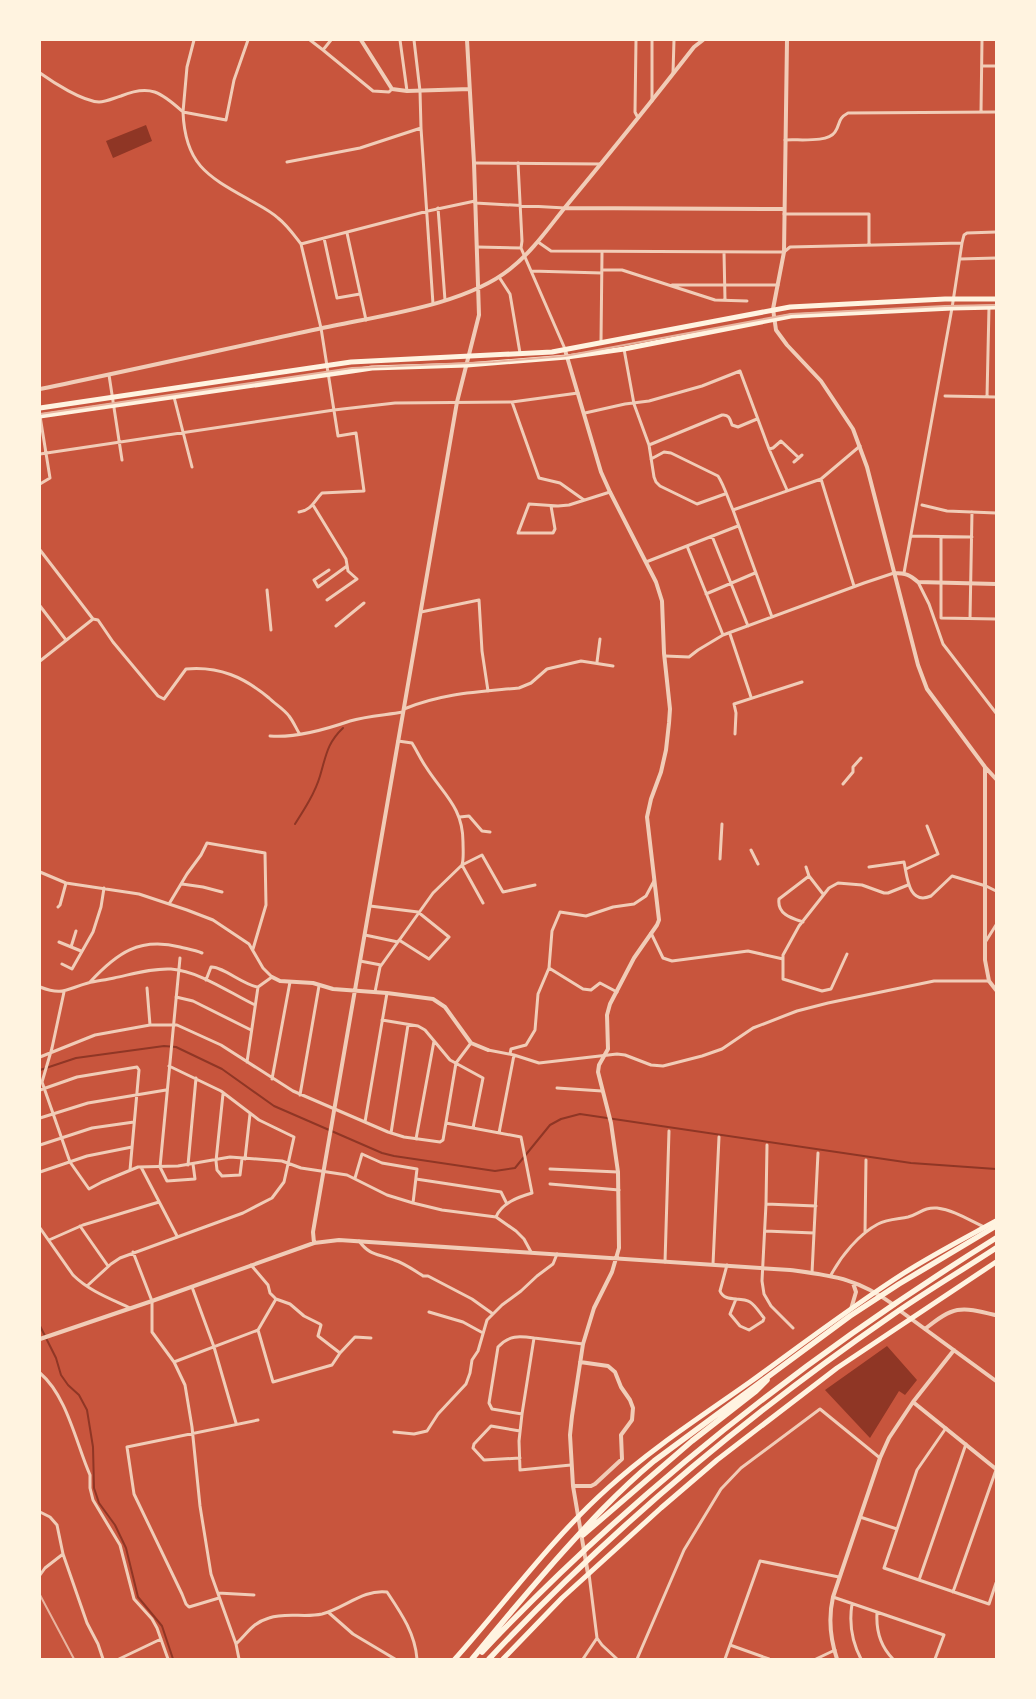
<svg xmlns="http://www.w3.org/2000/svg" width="1036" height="1699" font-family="Literata,serif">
  <rect width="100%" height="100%" fill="#c8553d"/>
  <path fill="#8f3625" d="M146,125L152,141L113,158L106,141Z
    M887,1346L917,1380L905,1395L899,1391L870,1438L825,1390Z"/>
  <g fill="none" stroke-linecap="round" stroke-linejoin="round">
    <path stroke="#8f3625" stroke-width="2" d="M295,824C304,810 315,793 320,776C326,756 327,743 343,728
      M40,1070L76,1058L164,1046L176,1047L222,1069L274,1106L382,1153L394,1156L495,1171L515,1168L550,1125L561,1119L580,1114L911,1163L996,1169
      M40,1326L56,1358L61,1375L68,1385L79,1395L87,1410L93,1447L94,1488L99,1503L115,1525L126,1548L138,1597L162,1626L173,1659"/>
    <path stroke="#f1ccb7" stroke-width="3" d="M194,40L187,67L183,112L226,120L234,80L248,40
      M310,40L323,50L331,40
      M400,40L407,91
      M636,40L635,112L638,118
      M323,50L373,91L389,92L392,89
      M982,66H996
      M40,73C54,83 82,101 99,102C106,102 114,98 121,96C150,84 161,92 183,112C185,164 207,176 248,199C258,205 269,210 278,218C287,225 294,235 301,244
      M673,73L674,40
      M652,101V40
      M981,112L982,40
      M421,128L433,304
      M785,140C799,139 828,143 835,132C841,123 837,119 848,113L996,112
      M287,162L360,148L421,128L420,91L414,40
      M474,163L601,164
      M518,163L522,241L521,248L565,349
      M475,203L565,208
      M438,208L445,300
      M784,214H869V244
      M347,233L366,320
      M324,238L337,298L360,294
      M538,242L551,251L784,252L790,247L962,243
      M477,247L521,248
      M724,252L725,300
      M960,259L996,258
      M602,270H622L715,300L747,301
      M531,271L602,273
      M499,277L510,294L520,353
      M672,285H778
      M601,342L602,253
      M624,349L634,404L649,445L722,415C729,414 730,419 732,425L738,427L757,419
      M109,375L122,460
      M945,396L996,397
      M174,397L192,467
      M987,397L989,307
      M512,402L539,478L560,483L584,500
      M585,413L625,404L649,401L702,386L740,371L769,449L787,490
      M649,445L654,477L656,482L660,486L697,504L725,494
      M769,449L773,448L781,441L799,458
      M40,454L334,410L395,403L512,402L578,393
      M651,459L664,452L671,453L718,476C724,485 728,499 733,510L772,617
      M794,462L802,455
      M821,479L854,586
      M40,484L50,478L40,416
      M313,505L346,559L348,571L357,579L327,600
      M922,505L947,511L996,513
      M551,506L555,529L553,533H518L529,504L558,506L569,505L610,492
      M733,510L821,479L860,446
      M299,512C312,510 314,501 322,493L364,491L356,433L338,436L321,328L301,244L428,211L475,201
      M712,536L748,626
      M911,536L972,537
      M941,537V618L996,619
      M687,546L723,635
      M40,550L93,619L98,620L113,642L158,696L164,699L186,669C219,666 244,677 269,698C275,704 284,709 289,716C293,721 296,728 299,733
      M646,562L738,526
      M329,570L314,580L318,587L347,566
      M904,573L952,308L962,243L964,235L967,233L996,232
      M918,582L929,604L943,644L996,713
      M267,590L271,630
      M706,594L755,573
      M40,606L66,640
      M421,612L479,600L482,651L488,691
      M970,619L972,512
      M336,626L364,603
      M730,634L751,697
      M665,656L689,657L698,650L723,635L864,583L894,573
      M40,661L93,619
      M597,662L600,639
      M404,709C443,693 478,692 519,688L531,683L547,669L581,661L613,666
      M735,734L736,713L734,704L802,682
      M270,736C294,738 327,729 350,721C366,716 386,715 403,712
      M398,741L412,743C417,751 421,760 426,767C443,794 463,807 463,842C463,850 464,858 462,865L483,903
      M843,784L853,772V767L861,758
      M460,817L469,816L482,831L490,832
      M751,850L758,864
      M720,859L722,824
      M806,867L809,876L823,894
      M869,867L904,862C907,875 908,906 931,896L952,876L986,886L996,891
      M906,869L938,854L927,826
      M40,872L66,883L139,894L187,910L213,920L249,944L263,968L272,977L258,987C245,986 222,966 211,967L206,980
      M182,884L203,887L222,892
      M169,904L187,874L201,855L207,843L265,853L266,905L253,949
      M370,906L418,912L449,937L429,959L399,940
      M58,907L60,905L66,883
      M803,922C791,918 777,914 779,899L809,876
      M651,933L663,958L672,961L748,951L783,959
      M365,935L398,942
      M986,941L996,925
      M59,942L81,951
      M71,947L76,931
      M847,954L831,989L822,991L783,979V955L799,926L829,888L838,883L862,885L884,893H888L908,885
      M180,958L160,1167L167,1181L195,1179L193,1164
      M360,961L381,965
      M62,964L72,969L93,932L101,907L104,888
      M549,968L583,989L591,990L600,983L617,992
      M90,982C117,953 139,937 180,947C188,949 195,950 202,953
      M40,987C63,996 66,989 88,983C96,981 105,980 114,978C133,974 152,968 171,969C199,971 230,993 255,1005
      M147,988L150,1025
      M64,992L52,1048L42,1082L70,1162L89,1189L102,1182L138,1167L178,1166L230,1157L282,1161L301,1168L347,1175L387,1195L413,1203L442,1210L496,1217L516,1231L524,1239L531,1252
      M375,992L380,967L433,893L462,865L482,855L503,892L535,885
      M176,997L193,1001L251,1030
      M382,1020L418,1026L425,1030L450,1060L483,1078L473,1128
      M488,1050L514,1055L539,1063L617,1054L625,1055L651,1065L663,1066L702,1056L722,1049L753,1028L797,1011L828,1003L934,981H989
      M510,1054L511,1049L526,1045L535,1030L538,994L549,968L552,931L560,912L586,916L613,907L634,904L646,896L654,881
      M40,1057L95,1035L150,1025H177L221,1045L293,1091L388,1132L404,1137L440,1142L443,1140L456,1063L471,1043
      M247,1062L258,987
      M272,1079L290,982
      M557,1088L602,1091
      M40,1090L77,1077L137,1067L139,1070L130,1170
      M223,1094L216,1161L217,1170L222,1176L240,1175L242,1159
      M300,1095L319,986
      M40,1118L88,1103L166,1090
      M365,1122L387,993
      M446,1123L521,1137L532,1193C518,1197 502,1203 496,1217
      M391,1133L408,1025
      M499,1133L514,1055
      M416,1139L434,1041
      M40,1145L92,1128L134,1122
      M767,1145L766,1204L762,1281L764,1294L771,1306L793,1328
      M245,1159L250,1114
      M188,1165L196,1078
      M141,1167L177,1236
      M550,1169L618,1172
      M40,1172L87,1156L132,1147
      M355,1178L362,1154L382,1163L417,1169L413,1203
      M416,1179L501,1192L507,1204
      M550,1184L619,1190
      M766,1204L816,1206
      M80,1226L108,1266
      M40,1228L73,1275C89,1291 111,1299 130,1308
      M765,1231L814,1233
      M865,1233L866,1160
      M49,1240L83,1225L159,1202
      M359,1241C371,1257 378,1253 394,1260C404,1263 414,1270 423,1276H428L472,1299L493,1314
      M133,1252L152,1301V1332L174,1362L185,1385L192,1427L200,1506L211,1574L236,1644L239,1659
      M665,1262L669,1131
      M713,1264L719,1137
      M727,1265L720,1291C725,1303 740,1296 750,1302C755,1305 760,1313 764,1318L763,1321L749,1330L740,1326L730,1314L736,1299
      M812,1273L818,1153
      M831,1275C841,1256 859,1234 878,1224C887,1219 898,1219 908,1217C920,1214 923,1207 937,1208C954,1210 969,1220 984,1227
      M87,1286L111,1264L120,1258L243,1213L272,1198L284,1182L294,1137L259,1120L221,1091L169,1066
      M192,1287L214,1347L236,1423
      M276,1299L290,1304L304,1316L320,1324L321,1325L318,1336L340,1353
      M429,1312L463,1322L483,1333
      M258,1330L273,1382L332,1365L340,1353L355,1337L371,1338
      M174,1362L258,1330L276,1299L270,1293L268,1285L251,1265
      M40,1373C67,1396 76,1443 90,1475V1488L93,1500L120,1545L134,1599L152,1619L157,1628L168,1659
      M522,1414L492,1409L489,1403L498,1347C509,1335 519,1336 534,1338
      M946,1428L917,1470L884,1568L989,1604L996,1583
      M394,1432L414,1434L427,1431L438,1414L466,1384L470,1373L472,1360L478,1351L487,1320L502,1305L521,1291L537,1276L553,1264L557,1254
      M520,1458L484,1460L473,1448L474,1444L491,1426L520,1431
      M571,1465L520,1470L519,1441L522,1414L534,1338L583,1344
      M40,1512L50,1517L57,1525L63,1554L87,1623L98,1644L103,1659
      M860,1517L897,1529
      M589,1574L597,1638L602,1645L617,1659
      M40,1575L45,1568L63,1554
      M919,1580L966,1444
      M953,1592L996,1470
      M218,1593L254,1595
      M833,1597L944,1635L935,1659
      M219,1598L189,1607L186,1604L182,1594L134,1494L127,1447L258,1420
      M852,1604C849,1623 852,1642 861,1659
      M328,1612L353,1634L395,1659
      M877,1613C876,1630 880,1646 893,1659
      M236,1644C248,1633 252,1623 269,1618C286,1612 305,1618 322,1614C345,1608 363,1589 387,1592C401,1613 415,1633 417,1659
      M730,1645L769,1659
      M119,1659L161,1639
      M583,1659L597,1638
      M637,1659L684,1550L721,1489L741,1468L820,1409L880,1458
      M725,1659L760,1561L839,1577
      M816,1659L835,1650"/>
    <path stroke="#f1ccb7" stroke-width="4" d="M361,40L392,89L407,91L470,89
      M787,40L784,252L773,309L776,330L787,345L821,381L853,429L867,467L918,665L927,689L985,767L996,779
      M565,208L784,209
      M565,350L601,472L610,492L656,582L662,601L664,653L670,709L669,723L666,750L661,772L651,799L647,817L659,920L657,925L634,958L610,1004L607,1015L608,1049L599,1065L598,1072L611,1123L618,1172L619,1248L612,1272L594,1308L583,1344L572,1416L570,1435L573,1486L588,1574
      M40,389C133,370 225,349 318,329C376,316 464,306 510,269C533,251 549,227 567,205C610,153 652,101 694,47L703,40
      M894,573C906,573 910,575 918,582L996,584
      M985,767V960L989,981L996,990
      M272,977L280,981L313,983L333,989L387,993L433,999L445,1007L471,1043L488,1050
      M314,1243L313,1232L457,402L479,315L474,163L467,40
      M851,1309L856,1292L853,1283
      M899,1310L996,1381
      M925,1329C953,1306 960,1306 995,1315
      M40,1339L152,1301L314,1243L339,1240L790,1270C834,1276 857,1278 894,1305
      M913,1402L996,1469
      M573,1486H591L595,1484L622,1459L621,1435L632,1420L633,1408L630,1400L621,1387L615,1372L608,1366L580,1362
      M837,1659C830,1638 828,1619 833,1597L880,1458L889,1438L913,1402L954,1350"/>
    <path stroke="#fff3e0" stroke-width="5" d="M40,408L351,362L552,352L790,307L945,299H996
      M40,416L352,371L372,368L467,365L567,357L624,349L791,316L952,308L996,307
      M455,1659C506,1602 551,1539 608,1488C652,1448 702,1416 750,1382C801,1345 851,1307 904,1273C934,1254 965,1238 996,1221
      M503,1659L562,1598L661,1508L717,1460L837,1368L996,1262"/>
    <path stroke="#fff3e0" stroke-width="5.5" d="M583,1535L692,1441L756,1391L767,1380
      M482,1652C634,1491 808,1355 996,1238
      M472,1659C499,1626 526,1594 554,1562C586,1526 618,1491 654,1461L850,1316L899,1284L996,1226
      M489,1659C609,1531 746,1416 891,1316C925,1292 961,1271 996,1248"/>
    <path stroke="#e9b49f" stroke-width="2" d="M40,414L352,368L493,362L565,356L791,314L945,306L996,305
      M40,1595L74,1659"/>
  </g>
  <rect width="1036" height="1699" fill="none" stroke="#fff3e0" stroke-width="82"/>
</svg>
